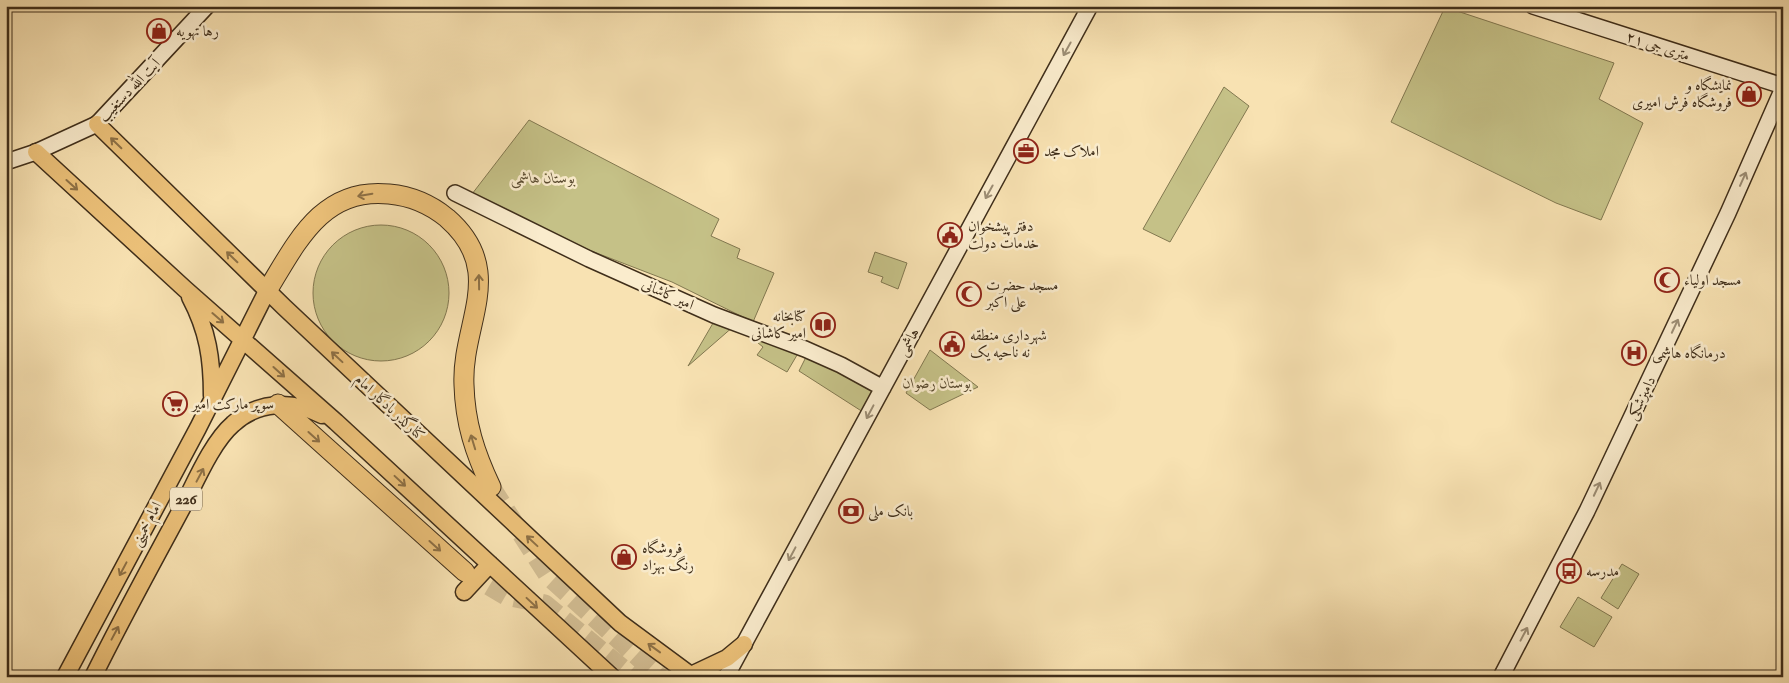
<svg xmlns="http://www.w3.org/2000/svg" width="1789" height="683" font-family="'IM FELL Double Pica',Amiri,serif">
  <rect width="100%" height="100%" fill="#f8e2b2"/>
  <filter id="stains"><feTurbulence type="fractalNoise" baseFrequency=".004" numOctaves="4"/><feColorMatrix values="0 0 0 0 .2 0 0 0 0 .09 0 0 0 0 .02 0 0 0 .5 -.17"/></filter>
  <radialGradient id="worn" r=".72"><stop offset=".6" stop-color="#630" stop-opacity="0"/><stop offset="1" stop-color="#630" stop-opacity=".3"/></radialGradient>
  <path fill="#c5c187" stroke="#827850" d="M1445,7L1614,63L1599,99L1643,123L1601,220L1556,203L1391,122Z
    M1224,87L1249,106L1170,242L1143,229Z
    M529,120L719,219L711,236L740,249L737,258L774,273L753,322L672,282L568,242L472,194Z
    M313 293a68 68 0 1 1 136 0a68 68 0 1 1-136 0Z
    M875,252L907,263L898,289L881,282L883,277L868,272Z
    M716,318L734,326L688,366Z
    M741,329L800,350L787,372L757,355L763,347Z
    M930,350L978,387L930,410L906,393Z
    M807,355L876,392L863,412L799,371Z
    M1622,564L1639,574L1618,609L1601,598Z
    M1578,597L1612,617L1594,647L1560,627Z"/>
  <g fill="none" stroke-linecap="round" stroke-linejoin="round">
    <path stroke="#d3be94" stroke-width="19" stroke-dasharray="19 9" stroke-linecap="butt" d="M491,487L549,577L660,677
      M465,572L506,596L545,604L633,677"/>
    <defs>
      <path id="secondary" d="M1533,6L1783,86
        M6,162L36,152L97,124L207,6
        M455,193L589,259L714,315L805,349L841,365L883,388
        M726,677L1090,6
        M1501,677L1587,511L1728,213L1783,88"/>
      <path id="primary" d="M97,124L284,307L620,623L693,677
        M36,152L185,289L336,422L612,677
        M190,297C208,331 212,359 212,396
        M464,592L490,564
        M691,675L727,658L744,644
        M65,677L198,428L267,291
        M93,677C121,620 152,564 182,508C195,483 212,442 233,424C258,401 292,400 322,415"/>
      <path id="highway" d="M267,291C297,242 322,187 389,194C411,196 430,204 447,218C508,271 461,323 464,385C465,423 475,453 491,487
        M278,404L465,572"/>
    </defs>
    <use href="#secondary" stroke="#3f2e1a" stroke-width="18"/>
    <use href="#primary" stroke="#3f2e1a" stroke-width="19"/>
    <use href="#highway" stroke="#3f2e1a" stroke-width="21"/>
    <use href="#secondary" stroke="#faeccd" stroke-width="15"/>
    <use href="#primary" stroke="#ecc179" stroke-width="16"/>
    <use href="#highway" stroke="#ecc179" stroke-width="19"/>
  </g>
  <defs><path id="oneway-shaft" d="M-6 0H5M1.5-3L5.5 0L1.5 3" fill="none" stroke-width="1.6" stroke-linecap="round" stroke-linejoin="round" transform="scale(1.25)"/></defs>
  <g stroke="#9c8d74">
    <use href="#oneway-shaft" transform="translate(1067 49) rotate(119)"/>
    <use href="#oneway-shaft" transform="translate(1743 179) rotate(-66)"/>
    <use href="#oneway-shaft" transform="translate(989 192) rotate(119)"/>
    <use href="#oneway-shaft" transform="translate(1675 326) rotate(-65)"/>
    <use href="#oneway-shaft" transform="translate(870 412) rotate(118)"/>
    <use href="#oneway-shaft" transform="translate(1597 489) rotate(-65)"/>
    <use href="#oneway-shaft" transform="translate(792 554) rotate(118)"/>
    <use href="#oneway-shaft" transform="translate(1524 634) rotate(-62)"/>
  </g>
  <g stroke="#8d7045">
    <use href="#oneway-shaft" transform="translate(116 143) rotate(-136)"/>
    <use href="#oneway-shaft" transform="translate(72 185) rotate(42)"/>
    <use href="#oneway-shaft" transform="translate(365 195) rotate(170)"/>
    <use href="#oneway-shaft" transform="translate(232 257) rotate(-136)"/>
    <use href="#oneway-shaft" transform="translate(479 282) rotate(-91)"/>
    <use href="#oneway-shaft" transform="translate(218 318) rotate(41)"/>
    <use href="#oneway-shaft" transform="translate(337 357) rotate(-137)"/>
    <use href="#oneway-shaft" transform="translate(279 372) rotate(42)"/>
    <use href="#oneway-shaft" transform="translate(314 437) rotate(42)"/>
    <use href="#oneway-shaft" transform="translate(473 442) rotate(-107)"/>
    <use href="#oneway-shaft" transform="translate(200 475) rotate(-62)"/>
    <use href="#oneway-shaft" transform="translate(400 481) rotate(43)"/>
    <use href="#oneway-shaft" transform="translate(532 541) rotate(-137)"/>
    <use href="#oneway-shaft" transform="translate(435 546) rotate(42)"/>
    <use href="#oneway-shaft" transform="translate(123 569) rotate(118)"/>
    <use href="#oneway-shaft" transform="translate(532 603) rotate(43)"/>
    <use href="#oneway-shaft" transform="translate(115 633) rotate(-62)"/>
    <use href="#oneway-shaft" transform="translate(654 648) rotate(-144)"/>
  </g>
  <defs>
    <symbol id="shop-ring" viewBox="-11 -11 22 22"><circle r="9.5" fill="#faeccd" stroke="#8f2418" stroke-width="1.5"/><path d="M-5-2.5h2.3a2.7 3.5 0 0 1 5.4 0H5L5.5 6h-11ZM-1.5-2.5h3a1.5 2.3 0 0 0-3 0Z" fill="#8f2418"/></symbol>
    <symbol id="office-ring" viewBox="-11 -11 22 22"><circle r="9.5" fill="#faeccd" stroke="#8f2418" stroke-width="1.5"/><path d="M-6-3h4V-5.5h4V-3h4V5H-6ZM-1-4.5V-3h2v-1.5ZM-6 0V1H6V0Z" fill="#8f2418"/></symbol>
    <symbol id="civic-ring" viewBox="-11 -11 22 22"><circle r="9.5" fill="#faeccd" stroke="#8f2418" stroke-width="1.5"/><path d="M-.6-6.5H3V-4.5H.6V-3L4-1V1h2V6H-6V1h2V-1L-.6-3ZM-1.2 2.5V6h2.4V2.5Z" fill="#8f2418"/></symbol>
    <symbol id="mosque-ring" viewBox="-11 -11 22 22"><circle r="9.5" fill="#faeccd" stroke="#8f2418" stroke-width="1.5"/><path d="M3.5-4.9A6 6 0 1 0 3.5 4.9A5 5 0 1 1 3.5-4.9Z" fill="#8f2418"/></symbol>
    <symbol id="library-ring" viewBox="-11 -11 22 22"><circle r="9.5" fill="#faeccd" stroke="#8f2418" stroke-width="1.5"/><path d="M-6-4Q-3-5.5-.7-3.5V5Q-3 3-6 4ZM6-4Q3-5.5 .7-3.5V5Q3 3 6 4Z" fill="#8f2418"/></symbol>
    <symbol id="hospital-ring" viewBox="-11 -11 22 22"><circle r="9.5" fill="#faeccd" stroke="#8f2418" stroke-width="1.5"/><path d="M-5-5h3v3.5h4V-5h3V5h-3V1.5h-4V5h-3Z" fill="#8f2418"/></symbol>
    <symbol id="supermarket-ring" viewBox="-11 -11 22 22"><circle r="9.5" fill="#faeccd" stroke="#8f2418" stroke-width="1.5"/><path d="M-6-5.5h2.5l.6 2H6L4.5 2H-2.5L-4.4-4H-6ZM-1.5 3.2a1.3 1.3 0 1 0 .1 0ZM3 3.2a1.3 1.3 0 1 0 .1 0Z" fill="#8f2418"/></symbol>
    <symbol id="bank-ring" viewBox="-11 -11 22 22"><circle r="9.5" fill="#faeccd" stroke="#8f2418" stroke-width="1.5"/><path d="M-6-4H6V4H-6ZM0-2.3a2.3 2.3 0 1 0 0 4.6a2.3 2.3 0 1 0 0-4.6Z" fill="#8f2418"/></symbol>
    <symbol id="bus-ring" viewBox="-11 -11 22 22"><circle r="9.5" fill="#faeccd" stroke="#8f2418" stroke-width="1.5"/><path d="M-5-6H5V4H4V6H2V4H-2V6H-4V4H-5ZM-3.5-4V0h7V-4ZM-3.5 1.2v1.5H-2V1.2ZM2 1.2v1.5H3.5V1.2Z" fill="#8f2418"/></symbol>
  </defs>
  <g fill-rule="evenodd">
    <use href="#shop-ring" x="145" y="17" width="28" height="28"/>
    <use href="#shop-ring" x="1735" y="80" width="28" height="28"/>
    <use href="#office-ring" x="1012" y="137" width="28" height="28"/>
    <use href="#civic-ring" x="936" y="221" width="28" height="28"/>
    <use href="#mosque-ring" x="1653" y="266" width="28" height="28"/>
    <use href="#mosque-ring" x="955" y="280" width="28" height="28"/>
    <use href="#library-ring" x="809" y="311" width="28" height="28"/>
    <use href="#civic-ring" x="938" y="330" width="28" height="28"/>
    <use href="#hospital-ring" x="1620" y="339" width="28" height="28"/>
    <use href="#supermarket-ring" x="161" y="390" width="28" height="28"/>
    <use href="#bank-ring" x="837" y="497" width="28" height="28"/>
    <use href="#shop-ring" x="610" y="543" width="28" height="28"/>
    <use href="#bus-ring" x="1555" y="557" width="28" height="28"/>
  </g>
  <g text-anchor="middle" stroke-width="5" stroke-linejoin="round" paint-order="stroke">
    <rect fill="#faeccd" stroke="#776750" stroke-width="1" x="170" y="487.5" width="32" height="23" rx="4"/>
    <g font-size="14" font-weight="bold" fill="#3f2e1a">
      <text x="186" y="504">226</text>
    </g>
    <g font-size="15" fill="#3f2e1a" stroke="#faeccd" text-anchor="start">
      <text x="176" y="36">رها تهویه</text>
      <text x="1732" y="90" text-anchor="end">نمایشگاه و<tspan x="1732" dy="17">فروشگاه فرش امیری</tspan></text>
      <text x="1044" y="156">املاک مجد</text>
      <text x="968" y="231">دفتر پیشخوان<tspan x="968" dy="17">خدمات دولت</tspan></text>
      <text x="1684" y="285">مسجد اولیاء</text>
      <text x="986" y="290">مسجد حضرت<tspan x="986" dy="17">علی اکبر</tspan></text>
      <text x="806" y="321" text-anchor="end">کتابخانه<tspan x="806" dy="17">امیر کاشانی</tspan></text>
      <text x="970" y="340">شهرداری منطقه<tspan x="970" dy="17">نه ناحیه یک</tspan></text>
      <text x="1652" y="358">درمانگاه هاشمی</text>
      <text x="192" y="409">سوپر مارکت امیر</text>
      <text x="868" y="516">بانک ملی</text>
      <text x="642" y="553">فروشگاه<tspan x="642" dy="17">رنگ بهزاد</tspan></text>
      <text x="1586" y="576">مدرسه</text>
    </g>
    <g font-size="15" fill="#3f2e1a" stroke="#faeccd">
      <text transform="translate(1658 46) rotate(18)" y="5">۲۱ متری جی</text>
      <text transform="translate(129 90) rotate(-46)" y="5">آیت الله دستغیب</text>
      <text transform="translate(668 294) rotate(24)" y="5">امیر کاشانی</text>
      <text transform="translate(908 342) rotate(-61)" y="5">هاشمی</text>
      <text transform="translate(1641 398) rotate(-64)" y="5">دامپزشکی</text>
      <text transform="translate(390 407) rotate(43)" y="5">کنارگذر یادگار امام</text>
      <text transform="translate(146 524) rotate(-62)" y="5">امام خمینی</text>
    </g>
    <g font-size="15" font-style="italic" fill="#5a4b30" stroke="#faeccd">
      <text x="543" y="183">بوستان هاشمی</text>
      <text x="937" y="388">بوستان رضوان</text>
    </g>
  </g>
  <rect width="1789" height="683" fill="none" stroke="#f8e2b2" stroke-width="25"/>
  <rect x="8" y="8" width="1774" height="668" fill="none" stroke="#3f2e1a" stroke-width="2.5"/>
  <rect x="12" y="12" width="1764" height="658" fill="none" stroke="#3f2e1a"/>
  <rect width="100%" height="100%" filter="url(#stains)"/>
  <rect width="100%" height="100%" fill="url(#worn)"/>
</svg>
